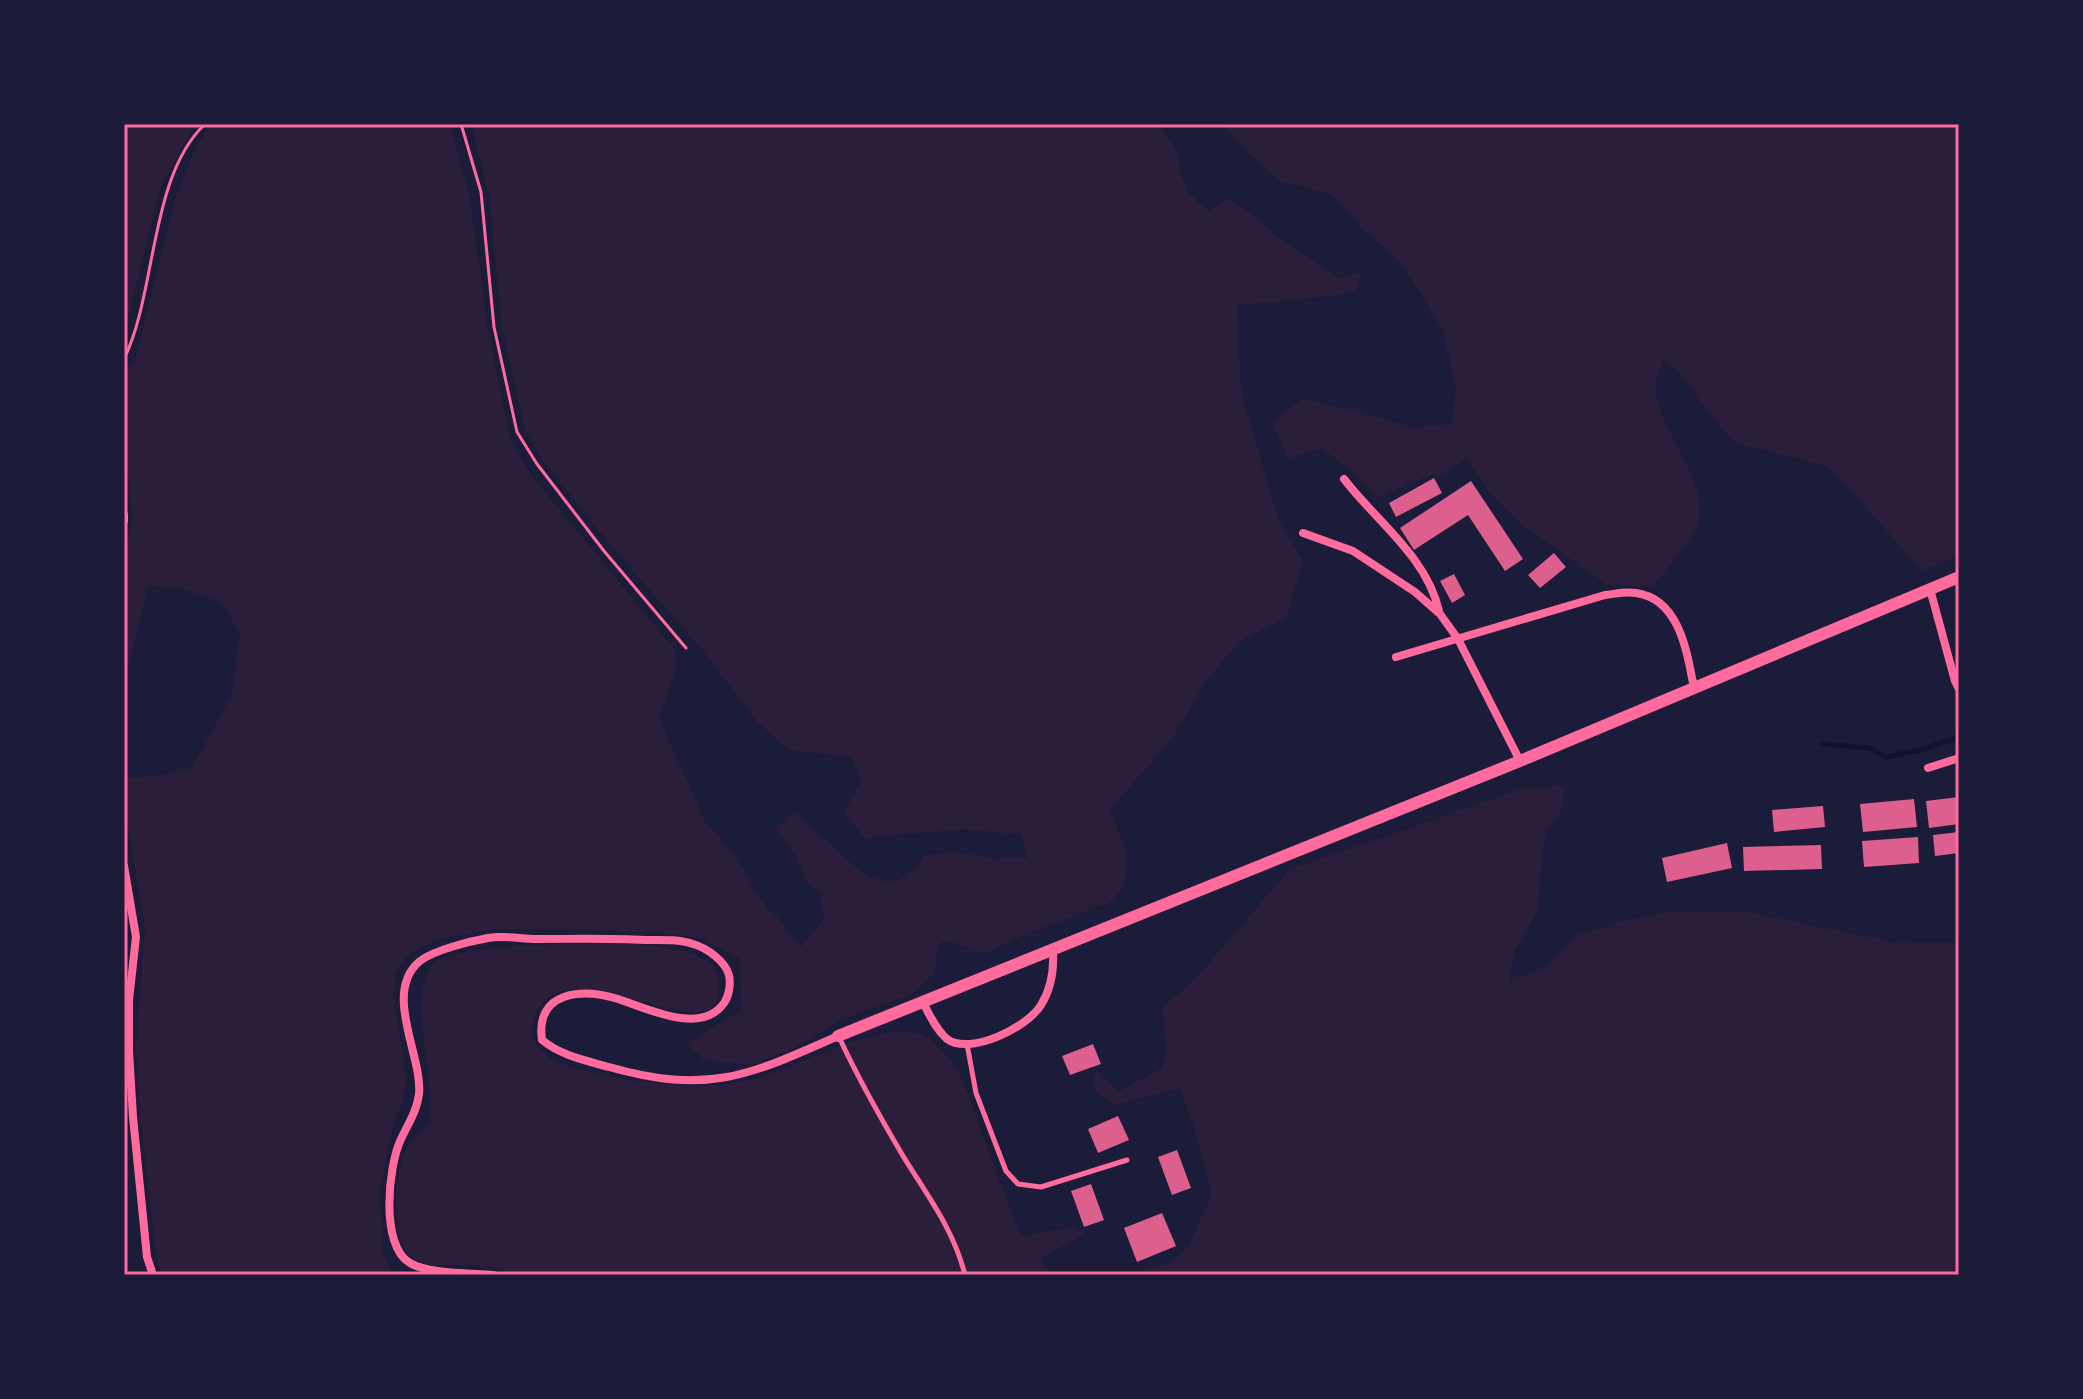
<svg xmlns="http://www.w3.org/2000/svg" width="2083" height="1399" font-family="'Open Sans',sans-serif">
  <rect width="100%" height="100%" fill="#1b1b3a"/>
  <path fill="#2a1e3b" d="M124,124H195L161,186L124,336Z
    M214,124L450,125L469,194L488,328L510,439L529,472L674,649L678,664L659,717L704,820L732,852L768,910L774,913L801,947L824,919L820,892L806,882L795,854L775,828L797,812C812,827 857,872 873,878C895,887 915,875 924,855L957,852L993,859L1028,858L1021,835L967,829L865,838L844,812L861,783L852,758L789,750L759,724L700,647L609,543L540,457L525,430L502,328L489,197L471,124H1160L1177,153L1181,175L1189,193L1209,212L1228,198L1255,216L1279,238L1338,278L1360,273L1358,290L1333,296L1237,305L1241,391L1279,521L1303,561L1287,617L1240,641L1207,680L1174,736L1110,810L1127,852L1125,884L1111,902L1029,933L984,954L950,941L939,942L934,974L910,995L843,1019L798,1046L753,1065L704,1060L686,1043L742,1010L739,958L702,939L674,934L601,930L490,929L436,940L408,954L395,975L394,996L406,1076L404,1098L394,1124L380,1188L383,1254L392,1270L411,1275H162L156,1257L140,1113L136,1043L145,927L124,803V778L156,776L192,768L231,696L240,636L223,604L186,589L148,586L124,682V550C140,516 125,480 124,445C123,419 124,394 124,369L135,361L176,196L198,142Z
    M1223,124H1959V555L1921,571L1874,516L1827,466L1734,442L1706,410L1681,374L1663,359C1661,366 1657,374 1656,382C1651,424 1715,483 1696,527C1689,544 1664,571 1653,587L1608,585L1522,525L1488,490L1465,457L1445,476L1432,474L1377,498L1347,468L1323,449L1288,458L1272,422L1302,399L1354,410L1415,428L1452,424L1456,388L1443,330L1403,265L1361,227L1331,194L1280,181L1242,147Z
    M1564,786L1562,810L1545,834L1537,912L1514,952L1510,981L1546,967L1577,936L1624,921L1667,912H1746L1898,943L1959,942V1275H1128L1171,1262L1189,1246L1212,1193L1193,1125L1180,1089L1114,1105L1097,1092L1093,1077L1098,1072L1119,1091L1162,1068L1167,1048L1162,1008L1198,976L1289,870L1524,788Z
    M570,944C601,944 714,937 719,980C720,989 720,997 715,1004C691,1037 577,959 543,1003C536,1011 532,1019 532,1030C533,1055 560,1064 580,1069C631,1082 683,1090 735,1083C790,1076 866,1021 921,1034C929,1036 939,1047 944,1053C966,1077 973,1110 984,1140C996,1172 1009,1204 1021,1236L1073,1227L1086,1234L1040,1258L1051,1275H511C482,1254 435,1276 411,1256C389,1238 394,1167 408,1145C413,1137 424,1131 428,1122C434,1109 429,1087 428,1073C425,1047 413,987 432,965C450,946 542,945 570,944Z"/>
  <g fill="none" stroke-linecap="round" stroke-linejoin="round">
    <path stroke="#12122b" stroke-width="5" d="M1822,744L1869,748L1886,757L1920,750L1959,737"/>
  </g>
  <path fill="#dd5f8e" d="M1434,478L1442,493L1396,517L1389,503Z
    M1471,481L1523,559L1505,571L1468,515L1414,550L1400,528Z
    M1554,553L1566,567L1540,588L1528,575Z
    M1454,574L1465,595L1452,603L1440,581Z
    M1959,797V824L1929,828L1926,801Z
    M1914,799L1917,827L1863,832L1860,804Z
    M1823,806L1825,827L1774,832L1772,810Z
    M1959,832V853L1935,856L1933,835Z
    M1918,837L1919,863L1864,867L1862,841Z
    M1727,843L1732,868L1667,882L1662,858Z
    M1821,845L1822,869L1744,871L1743,847Z
    M1093,1044L1101,1064L1070,1075L1062,1056Z
    M1118,1116L1129,1140L1098,1153L1088,1129Z
    M1177,1150L1191,1188L1172,1195L1158,1157Z
    M1091,1184L1104,1220L1084,1227L1071,1191Z
    M1162,1213L1176,1246L1137,1262L1124,1228Z"/>
  <g fill="none" stroke-linecap="round" stroke-linejoin="round">
    <path stroke="#ff6b9d" stroke-width="3" d="M461,124L481,192L494,327L517,432L537,464L604,551L686,648
      M124,359C157,292 149,177 205,124"/>
    <path stroke="#ff6b9d" stroke-width="5" d="M839,1037C858,1078 880,1117 903,1156C927,1195 954,1230 965,1275
      M967,1044L976,1093L1006,1171L1018,1184L1041,1187L1127,1160"/>
    <path stroke="#ff6b9d" stroke-width="8" d="M1344,479C1376,521 1427,557 1439,611
      M124,515V521
      M1303,533L1353,551L1415,592L1440,614L1458,639L1520,761
      M1930,589L1955,681L1959,689
      M1396,657L1605,595C1615,594 1627,591 1636,593C1680,599 1687,653 1694,688
      M1928,768L1959,758
      M124,866L136,937L129,1000V1051L133,1117L147,1257L153,1275
      M923,1003C930,1015 936,1030 947,1039C970,1056 1028,1027 1041,1005C1051,989 1054,970 1053,951
      M493,1275C471,1273 428,1274 410,1263C380,1246 388,1166 401,1139C408,1124 417,1111 419,1094C423,1057 382,992 420,961C434,950 471,941 488,938C504,935 521,939 537,939C573,939 609,938 645,940C661,940 678,939 693,944C707,948 725,961 729,975C731,984 729,996 724,1003C701,1036 647,1008 618,999C582,988 535,991 542,1040C562,1056 584,1060 609,1067C708,1095 748,1076 838,1036"/>
    <path stroke="#ff6b9d" stroke-width="12" d="M838,1036L1520,761L1959,577"/>
  </g>
  <rect width="2083" height="1399" fill="none" stroke="#1b1b3a" stroke-width="252"/>
  <rect x="126" y="126" width="1831" height="1147" fill="none" stroke="#ff6b9d" stroke-width="3"/>
</svg>
